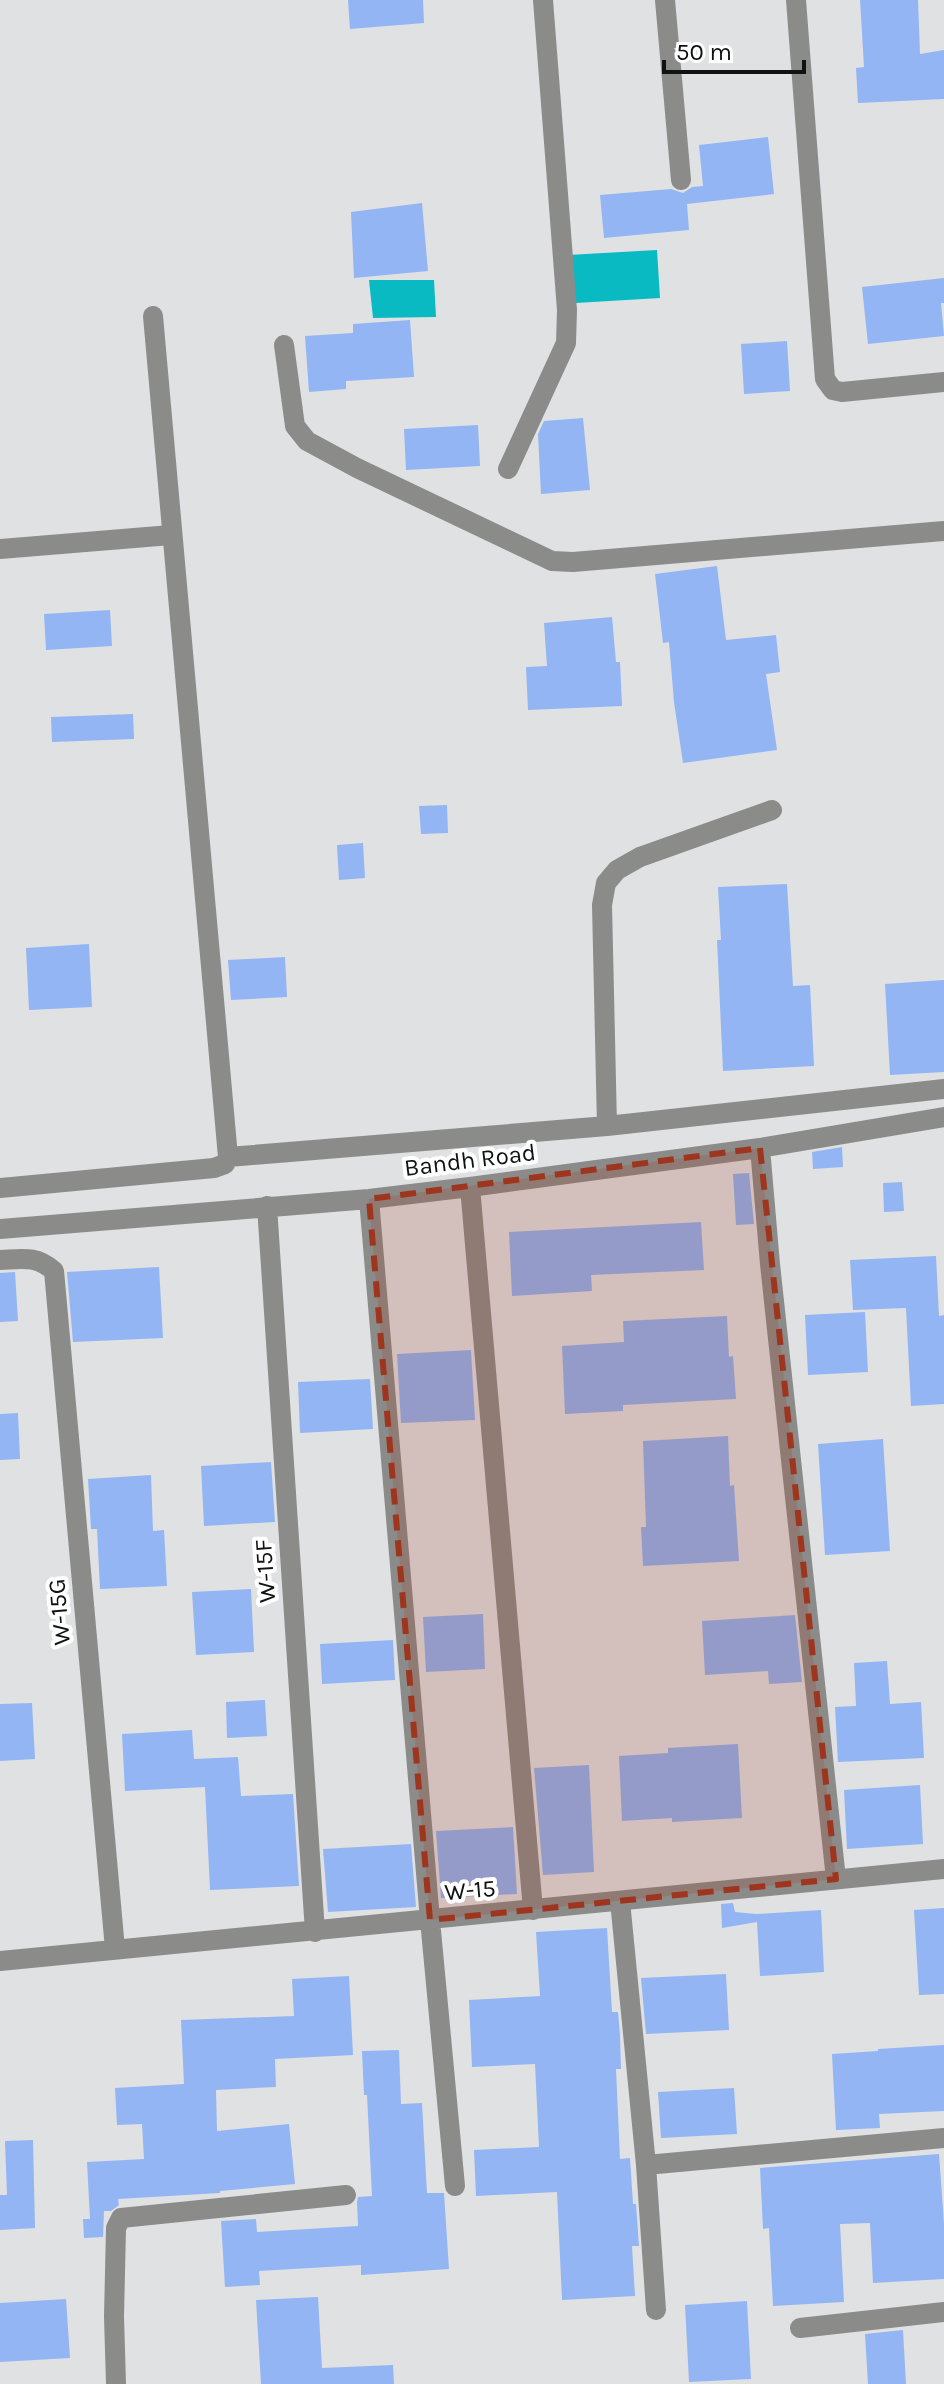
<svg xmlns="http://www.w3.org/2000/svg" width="944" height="2384" font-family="Karla,sans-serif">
  <rect width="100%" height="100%" fill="#e0e1e3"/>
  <path fill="#0abac2" d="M657,250L660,298L576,303L568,255Z
    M369,280H434L436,317L373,318Z"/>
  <path fill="#93b5f3" d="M348,0H423L424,23L350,29Z
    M860,0H918L920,54L944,50V99L858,103L856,68L864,67Z
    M768,137L774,194L687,204L689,230L604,238L600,195L671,189L683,193L692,187L703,186L699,145Z
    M422,203L428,271L354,278L351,212Z
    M944,278V303H941L944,336L868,344L862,287Z
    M410,320L414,377L346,381V389L309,392L305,336L353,333V324Z
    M787,341L790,391L744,394L741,344Z
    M583,418L590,490L541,494L538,434L544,421Z
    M478,425L480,466L406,470L404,429Z
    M717,566L726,640L776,635L780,672L766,674L777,750L683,763L674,702L669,642L663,643L655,574Z
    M110,610L112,646L46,650L44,614Z
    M612,617L616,662H620L622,706L528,710L526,667L547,666L544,623Z
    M133,714L134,739L52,742L51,717Z
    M447,805L448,833L421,834L419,806Z
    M363,843L365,878L339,880L337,845Z
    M787,884L793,986L810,985L814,1066L723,1071L717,940H721L718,887Z
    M89,944L92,1007L29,1010L26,948Z
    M285,957L287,997L231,1000L228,960Z
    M944,980V1072L890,1075L885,984Z
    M842,1147L843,1167L813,1169L812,1152Z
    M749,1173L754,1224L736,1225L733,1174Z
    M902,1182L904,1211L884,1212L883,1183Z
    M701,1222L704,1270L591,1275L592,1291L512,1296L509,1232Z
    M936,1256L939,1316L944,1315V1404L911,1406L906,1308L853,1310L850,1260Z
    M159,1267L163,1338L73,1342L67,1272Z
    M15,1272L18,1321L0,1322V1273Z
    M865,1312L868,1372L808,1375L805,1315Z
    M727,1316L729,1357L733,1356L736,1399L623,1405V1411L565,1414L562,1346L624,1342L623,1321Z
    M471,1350L475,1420L401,1423L397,1354Z
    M370,1379L373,1429L300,1433L298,1382Z
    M18,1413L20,1459L0,1460V1414Z
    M728,1436L730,1486L734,1485L739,1561L643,1566L641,1527H646L643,1441Z
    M883,1439L890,1551L825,1555L818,1444Z
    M271,1462L275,1522L204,1526L201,1466Z
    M151,1475L153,1531L164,1530L167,1586L100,1589L97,1529H91L88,1479Z
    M251,1589L254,1652L196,1655L192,1592Z
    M483,1614L485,1669L426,1672L423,1617Z
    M795,1615L802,1682L769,1684L768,1671L705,1675L702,1621Z
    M393,1640L395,1680L322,1684L320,1644Z
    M887,1661L890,1704L921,1702L924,1758L838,1762L835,1707L856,1706L854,1663Z
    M265,1700L267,1736L227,1738L226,1702Z
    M32,1703L35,1759L0,1761V1704Z
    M192,1730L194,1759L238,1757L241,1796L293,1794L299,1886L210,1890L205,1787L125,1791L122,1734Z
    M738,1744L742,1818L672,1822V1818L622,1821L619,1756L668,1753V1748Z
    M589,1765L594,1872L543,1875L534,1768Z
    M920,1785L923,1844L847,1849L844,1790Z
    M513,1827L517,1894L441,1898L436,1831Z
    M411,1844L416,1907L328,1912L323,1849Z
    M733,1903L735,1912L756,1914L821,1910L824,1972L760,1976L757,1922L722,1928L721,1904Z
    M944,1908V1994L919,1995L914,1910Z
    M607,1928L612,2012H618L620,2035L621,2069H616L620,2159L630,2158L633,2204H636L639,2246H632L635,2296L562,2300L557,2192L476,2196L474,2150L539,2147L535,2064L472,2067L469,2000L540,1996L536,1932Z
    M726,1974L729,2030L646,2034L641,1978Z
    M349,1976L353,2055L275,2059L276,2087L216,2090L217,2131L289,2124L295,2184L220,2191V2193L118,2199L119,2205L111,2211H104L103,2237L84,2238L83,2219H90L87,2162L144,2159L142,2124L117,2125L115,2088L184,2084L181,2020L294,2016L292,1979Z
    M944,2045V2111L879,2114L880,2128L836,2130L832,2054L878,2051V2049Z
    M399,2050L401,2104L422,2103L427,2193H444L449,2269L361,2275V2265L259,2271L260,2285L225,2287L221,2221L256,2219L257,2232L358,2226L357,2202L358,2197L372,2196L367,2095H364L362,2051Z
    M734,2088L737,2134L661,2138L658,2092Z
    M33,2140L35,2228L0,2230V2195H7L5,2141Z
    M939,2154L944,2224V2279L873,2283L870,2223L840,2224L844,2302L773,2306L769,2228L763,2229L760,2168Z
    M318,2297L322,2368L393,2365L394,2384H261L256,2300Z
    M66,2299L70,2358L0,2362V2303Z
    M747,2301L751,2379L689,2382L685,2305Z
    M903,2330L906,2384H868L865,2334Z"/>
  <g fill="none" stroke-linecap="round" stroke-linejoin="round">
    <path stroke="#8b8b8a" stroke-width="20" d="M665,0L681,180
      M796,0L825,379L833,390L842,392L944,382
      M284,345L295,426L307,441L357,468L552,561L573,562L944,531
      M508,469L566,343L567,310L543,0
      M0,549L171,535
      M607,1126L602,905L606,883L617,870L640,857L772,810
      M760,1148L770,1264L836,1879
      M228,1157L607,1126L944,1089
      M470,1187L533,1910
      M0,1188L214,1168L225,1164L228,1157L153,316
      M369,1199L430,1920L455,2186
      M267,1206L315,1932
      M0,1229L369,1199L470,1187L760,1148L944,1117
      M0,1260C22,1259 36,1255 54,1271L115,1949
      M620,1901L646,2165L656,2310
      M0,1961L944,1869
      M646,2165L944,2138
      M800,2328L944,2312
      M116,2384L114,2317L116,2228L121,2218L346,2195"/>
  </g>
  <path fill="#9e351f" fill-opacity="0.2" stroke="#9e351f" stroke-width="6" stroke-dasharray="16 10" stroke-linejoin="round" d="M760,1148L836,1879L430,1920L369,1199Z"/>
  <g text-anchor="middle" stroke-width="8" stroke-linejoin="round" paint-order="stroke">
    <g font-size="24" fill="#101111" stroke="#fff">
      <text transform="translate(470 1160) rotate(-7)" y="8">Bandh Road</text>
      <text transform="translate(265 1571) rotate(-94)" y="8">W-15F</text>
      <text transform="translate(59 1612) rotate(-95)" y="8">W-15G</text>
      <text transform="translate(470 1890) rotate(-5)" y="8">W-15</text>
    </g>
  </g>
  <path d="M664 60v12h140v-12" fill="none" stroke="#101111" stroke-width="4"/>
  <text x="676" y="60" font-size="24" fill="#101111" stroke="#ffffff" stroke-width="6" paint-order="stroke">50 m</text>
</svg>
